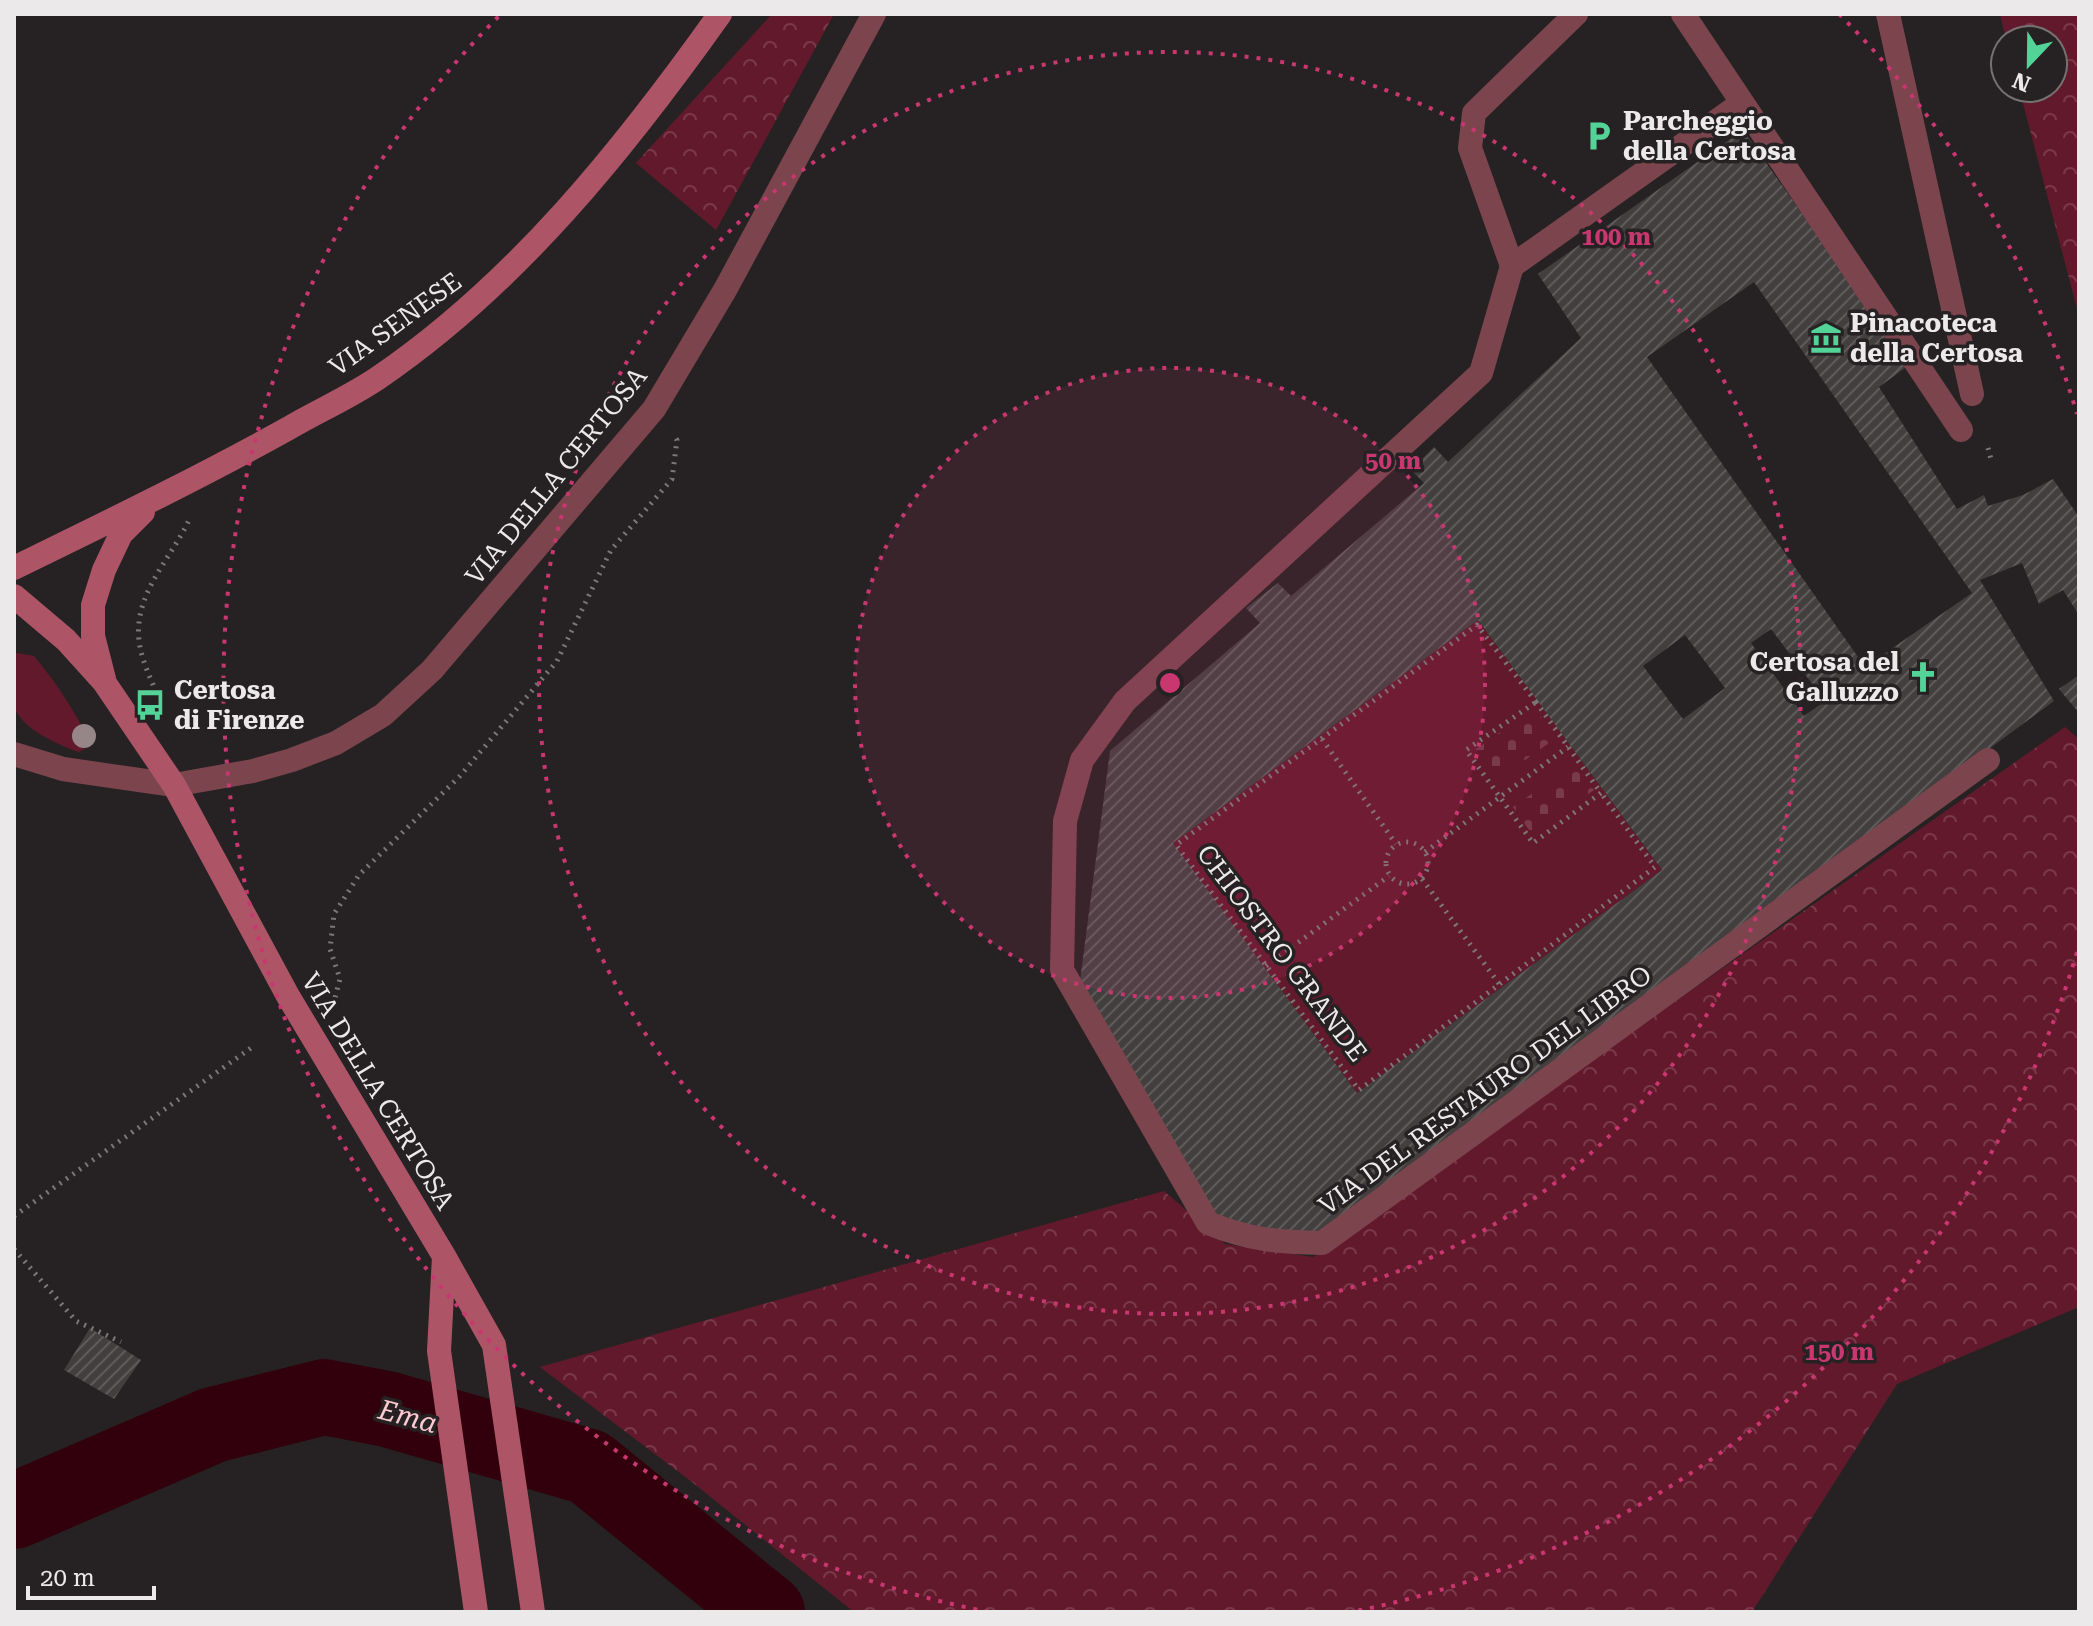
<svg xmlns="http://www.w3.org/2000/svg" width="2093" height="1626" font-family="'Roboto Serif',serif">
  <defs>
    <pattern id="forest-crowns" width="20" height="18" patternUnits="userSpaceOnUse" patternTransform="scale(2)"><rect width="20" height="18" fill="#63192c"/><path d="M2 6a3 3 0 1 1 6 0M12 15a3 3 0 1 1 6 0" fill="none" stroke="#7a3a4b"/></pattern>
    <pattern id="cemetery-stones" width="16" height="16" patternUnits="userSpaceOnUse" patternTransform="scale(2)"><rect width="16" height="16" fill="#63192c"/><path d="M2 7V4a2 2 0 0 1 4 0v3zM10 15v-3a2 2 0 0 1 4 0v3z" fill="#7a3a4b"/></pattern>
    <pattern id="building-hatch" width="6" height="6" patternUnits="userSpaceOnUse" patternTransform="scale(2)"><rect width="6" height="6" fill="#433f3f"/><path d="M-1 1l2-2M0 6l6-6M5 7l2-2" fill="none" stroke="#5e5b5b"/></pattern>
  </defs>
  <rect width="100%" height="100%" fill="#262223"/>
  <path fill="#63192c" d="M1478,620L1662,870L1357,1093L1173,843Z
    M17,653L34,656C57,684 76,712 91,745L79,752C60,746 19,728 14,705C11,690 14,670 14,655Z"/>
  <path fill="url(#forest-crowns)" d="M772,14H834L716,230L636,163Z
    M2000,14H2079V316L2019,88H2053V40H2006Z
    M2065,727L2079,739V1307L1897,1384L1752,1612H854L692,1482L540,1367L1164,1191L1225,1244L1313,1257Z"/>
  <path fill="url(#cemetery-stones)" d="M1534,708L1556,738L1494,782L1472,752Z
    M1575,763L1594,790L1532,834L1513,807Z"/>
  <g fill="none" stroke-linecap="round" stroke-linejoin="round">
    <path stroke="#32000d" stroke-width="76" d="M14,1511L213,1425L324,1397L387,1409L589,1467L767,1612"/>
  </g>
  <path fill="url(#building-hatch)" fill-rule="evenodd" d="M1743,130L1909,365L1879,387L1957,509L1984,495L1988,506L2023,495L2053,479L2079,517V615L2063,590L2039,604L2022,563L1980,580L2054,701L1321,1240L1218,1220L1080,981L1110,751L1260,623L1246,608L1278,583L1291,596L1424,483L1411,470L1434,447L1448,462L1581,338L1538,274ZM1754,282L1972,593L1865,667L1647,357ZM1478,620L1662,870L1357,1093L1173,843ZM1771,629L1825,701L1804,716L1751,643ZM1685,635L1725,688L1683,719L1643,666Z
    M2079,675V713L2059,689Z
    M90,1328L141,1360L114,1399L64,1370Z"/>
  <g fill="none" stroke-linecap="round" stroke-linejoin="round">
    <path stroke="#7b7778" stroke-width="5" stroke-dasharray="2 6" stroke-linecap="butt" d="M1988,448L1992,463
      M159,700C152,680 141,661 139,640C134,592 172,558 190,518
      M1536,702L1477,625L1176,845L1359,1090L1655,867L1601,793
      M1536,702L1601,793L1533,843L1466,750Z
      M1322,739L1396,844
      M1386 863a21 21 0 1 1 42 0a21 21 0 1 1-42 0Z
      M1425,852L1568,747
      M1422,879L1500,985
      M1266,966L1389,876
      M333,1005L340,979L330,949L334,914L359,875L460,776L557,661L611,550L672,479L677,440L673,435
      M14,1216L251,1048
      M14,1249L76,1321L121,1342"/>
    <path stroke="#7c454e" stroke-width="24" d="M1512,266L1481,373L1125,701L1082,760L1065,821L1062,970L1208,1223C1249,1240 1278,1242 1322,1243L1988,760"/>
    <path stroke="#7c454e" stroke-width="24" d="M1576,14L1474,113L1470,148L1512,266L1742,103
      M1683,14L1961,430
      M1888,14L1972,394
      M14,754L63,769L174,785L253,771L292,760L336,743L383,715L432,670L654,409L725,290L874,14"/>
    <path stroke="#ad5566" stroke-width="24" d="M14,568C106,523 199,478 289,428C318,411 350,397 378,378C517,283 624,149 720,14
      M14,596L66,640L104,682L174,785L288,996L444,1256L494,1345L533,1612
      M104,679L93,636V605L104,570L121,534L143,512
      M444,1256L439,1351L476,1612"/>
  </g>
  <circle fill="#968688" cx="84" cy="736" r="12"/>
  <circle cx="1170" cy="683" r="315" fill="#c83770" fill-opacity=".12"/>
  <g fill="none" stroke="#c83770" stroke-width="4" stroke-dasharray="4 8">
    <circle cx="1170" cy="683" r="315"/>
    <circle cx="1170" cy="683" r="631"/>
    <path d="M2077 952A946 946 0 0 1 1351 1612M989 1612A946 946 0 0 1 501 14M1839 14A946 946 0 0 1 2077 414"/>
  </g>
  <defs>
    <symbol id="parking-bare" viewBox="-9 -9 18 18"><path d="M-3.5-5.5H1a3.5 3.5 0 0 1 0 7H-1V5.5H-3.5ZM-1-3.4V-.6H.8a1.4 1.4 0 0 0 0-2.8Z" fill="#53d397" stroke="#262223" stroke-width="2.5" paint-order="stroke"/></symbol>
    <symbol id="museum-bare" viewBox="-9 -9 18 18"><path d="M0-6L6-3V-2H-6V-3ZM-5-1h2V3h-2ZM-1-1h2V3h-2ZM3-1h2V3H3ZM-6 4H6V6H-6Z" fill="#53d397" stroke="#262223" stroke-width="2.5" paint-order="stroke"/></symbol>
    <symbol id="church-bare" viewBox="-9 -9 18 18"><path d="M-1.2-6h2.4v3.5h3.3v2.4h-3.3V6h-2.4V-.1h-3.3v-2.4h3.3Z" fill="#53d397" stroke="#262223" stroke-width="2.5" paint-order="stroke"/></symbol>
    <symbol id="bus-bare" viewBox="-9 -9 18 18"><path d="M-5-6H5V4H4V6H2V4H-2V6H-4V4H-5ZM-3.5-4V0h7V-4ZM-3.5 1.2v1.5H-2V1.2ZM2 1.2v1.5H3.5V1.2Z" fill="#53d397" stroke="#262223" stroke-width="2.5" paint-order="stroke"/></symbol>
  </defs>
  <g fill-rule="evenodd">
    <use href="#parking-bare" x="1577" y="114" width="44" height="44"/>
    <use href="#museum-bare" x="1804" y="316" width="44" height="44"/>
    <use href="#church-bare" x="1901" y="655" width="44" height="44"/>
    <use href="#bus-bare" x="128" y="683" width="44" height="44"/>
  </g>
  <g text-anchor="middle" stroke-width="7" stroke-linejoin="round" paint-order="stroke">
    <g font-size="26" font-weight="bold" fill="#ece9ea" stroke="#262223" text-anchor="start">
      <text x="1623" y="130">Parcheggio<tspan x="1623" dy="30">della Certosa</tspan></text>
      <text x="1850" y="332">Pinacoteca<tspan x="1850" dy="30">della Certosa</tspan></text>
      <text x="1899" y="671" text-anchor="end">Certosa del<tspan x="1899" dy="30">Galluzzo</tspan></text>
      <text x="174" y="699">Certosa<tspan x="174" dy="30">di Firenze</tspan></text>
    </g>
    <g font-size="26" fill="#ece9ea" stroke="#262223">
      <text transform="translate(395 324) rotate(-36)" y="9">VIA SENESE</text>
      <text transform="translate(556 476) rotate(-51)" y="9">VIA DELLA CERTOSA</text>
      <text transform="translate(1282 953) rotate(53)" y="9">CHIOSTRO GRANDE</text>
      <text transform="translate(1485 1090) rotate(-36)" y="9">VIA DEL RESTAURO DEL LIBRO</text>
      <text transform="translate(378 1091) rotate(59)" y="9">VIA DELLA CERTOSA</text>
    </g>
    <g font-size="28" font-style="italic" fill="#fccbd1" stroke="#262223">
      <text transform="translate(408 1416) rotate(15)" y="10">Ema</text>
    </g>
  </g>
  <circle cx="1170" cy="683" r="12" fill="#c83770" stroke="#262223" stroke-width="4"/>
  <g font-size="24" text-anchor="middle" font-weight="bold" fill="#c83770" stroke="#262223" stroke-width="7" stroke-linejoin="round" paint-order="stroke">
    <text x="1616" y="245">100 m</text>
    <text x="1393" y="469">50 m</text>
    <text x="1839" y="1360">150 m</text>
  </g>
  <rect width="2093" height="1626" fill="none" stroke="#ece9ea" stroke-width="32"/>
  <g transform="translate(2029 64) rotate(202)"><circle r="38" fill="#262223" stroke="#757273" stroke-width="2"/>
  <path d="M0-6L14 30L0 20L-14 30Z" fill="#53d397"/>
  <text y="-12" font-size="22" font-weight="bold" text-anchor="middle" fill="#ece9ea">N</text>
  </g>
  <path d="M28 1586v12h126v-12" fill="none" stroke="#ece9ea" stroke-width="4"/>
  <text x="40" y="1586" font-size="24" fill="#ece9ea" stroke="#262223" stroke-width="6" paint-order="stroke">20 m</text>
</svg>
